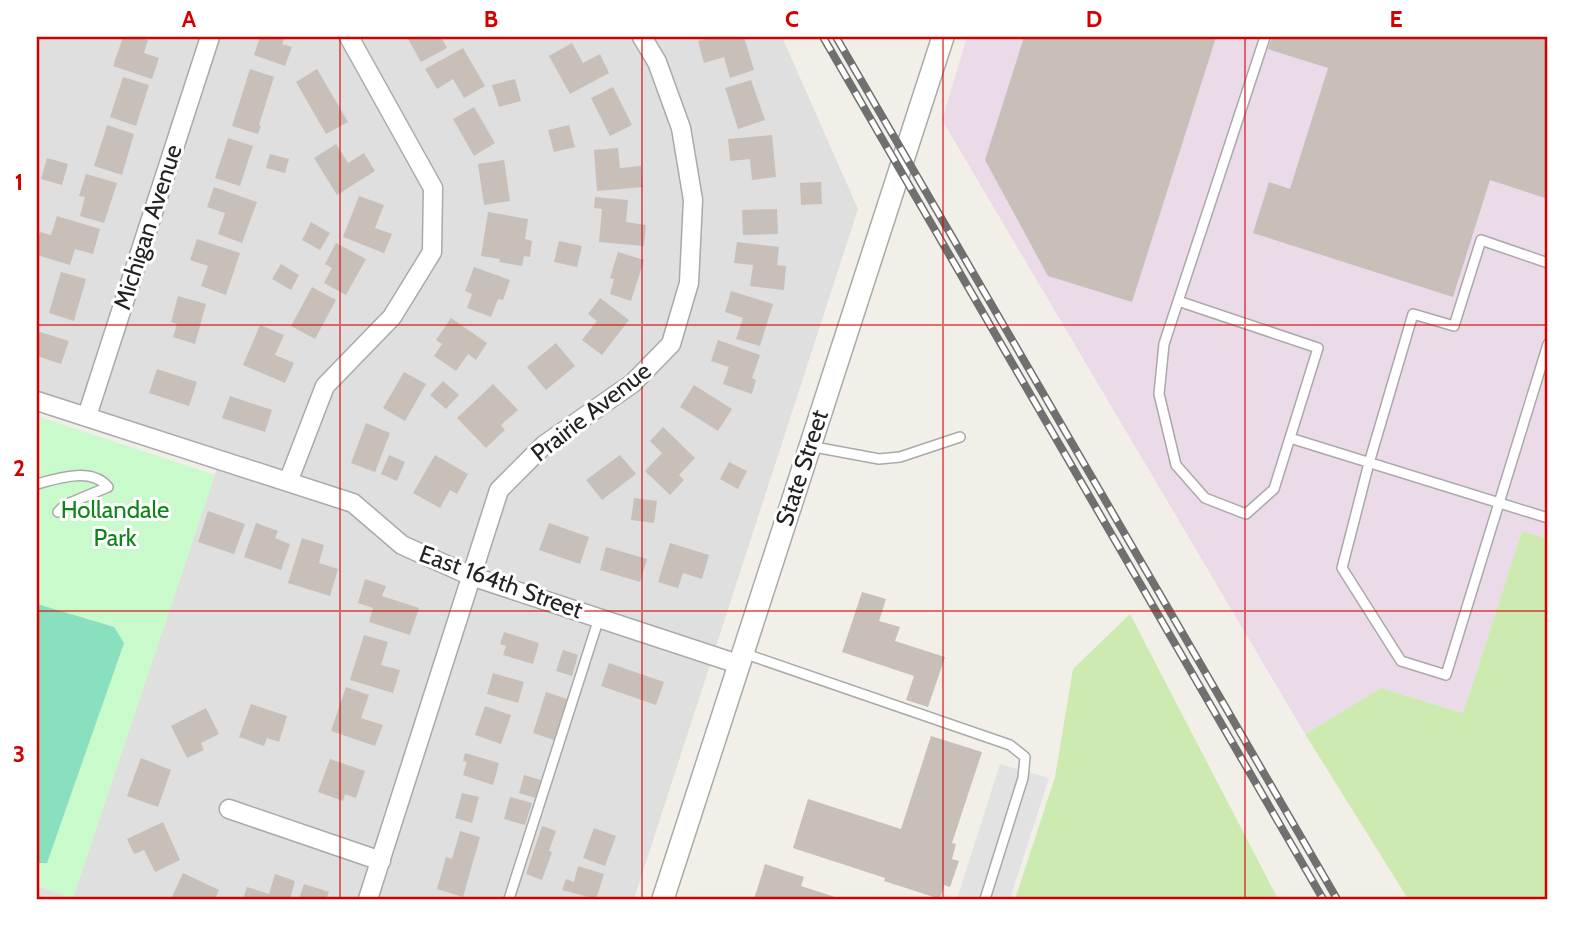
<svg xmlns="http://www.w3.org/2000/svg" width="1585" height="936" font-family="Cabin,sans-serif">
  <rect width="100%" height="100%" fill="#f2efe9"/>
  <path fill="#e0dfdf" d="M37,37H782L858,209L634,899H37V886L73,897L223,450L37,391Z"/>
  <path fill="#ebdbe8" d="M967,37H1548V539L1522,531L1463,713L1381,688L1305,734L942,120Z"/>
  <path fill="#cdebb0" d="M1522,531L1548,539V899H1408L1305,734L1381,688L1463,713Z
    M1130,614L1278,899H1015L1055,777L1073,669Z"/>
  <path fill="#c8facc" d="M37,416L215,475L73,898L37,886Z"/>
  <path fill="#88e0be" d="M37,604L114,627L124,643L47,863H37Z"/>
  <path fill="#e2e2e2" d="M1000,764L1049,778L1010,899H957Z"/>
  <path fill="#c7bfb8" d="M123,37H137L148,40L144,53L159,58L152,79L113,66Z
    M260,37H285L282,44L292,47L285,66L254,55Z
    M407,37H441L447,48L421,62Z
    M712,37H744L754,70L730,78L724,57L704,63L698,41Z
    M1024,37H1216L1132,302L1048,276L985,160Z
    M1272,37H1548V199L1490,180L1453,297L1253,233L1269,182L1290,189L1328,68L1268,49Z
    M572,43L583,63L600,54L609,73L570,94L549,56Z
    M463,48L485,86L464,98L453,79L437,89L425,69Z
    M250,69L274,77L259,125L261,126L258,134L232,126Z
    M317,69L348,122L326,134L296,82Z
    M123,77L149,85L136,126L110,117Z
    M515,79L521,101L499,107L492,85Z
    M751,80L765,120L738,129L725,88Z
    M613,87L632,125L610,136L591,98Z
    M474,107L495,143L474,156L453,119Z
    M107,125L134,134L122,175L94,166Z
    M569,125L575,147L554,152L548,130Z
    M772,135L776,177L752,180L750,159L730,161L728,139Z
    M228,138L253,146L240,186L215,178Z
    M336,144L348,163L364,153L375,171L337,195L314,158Z
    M618,148L620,168L641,166L643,187L597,191L594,150Z
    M270,154L289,159L285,173L266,168Z
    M47,158L68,164L62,185L41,179Z
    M504,160L510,201L484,205L478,164Z
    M86,174L117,183L104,223L80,216L85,197L79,196Z
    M821,182L822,204L801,205L800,183Z
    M214,187L257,202L242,243L218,234L225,213L207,207Z
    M359,196L384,205L375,228L392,234L384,253L343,237Z
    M595,197L628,200L626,222L646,225L644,246L599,242L602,209L594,208Z
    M777,209L778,234L743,235L742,210Z
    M488,212L528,219L525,239L532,241L530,257L524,256L522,266L499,262L500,259L481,256Z
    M57,216L100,229L93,254L75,249L70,265L37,255V243L40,232L51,235Z
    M311,222L330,233L320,250L302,240Z
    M197,239L240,253L226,295L201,286L208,266L190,260Z
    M559,241L582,246L577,267L554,262Z
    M737,242L779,247L777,265L786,266L784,290L750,286L753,265L734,263Z
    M336,243L366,259L346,295L324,283L332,268L325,264Z
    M618,252L644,260L631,301L610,294L614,279L610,278Z
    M281,264L299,275L291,290L272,279Z
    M474,267L510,280L503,300L498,299L491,317L467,308L472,294L465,291Z
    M61,272L86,279L74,321L49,313Z
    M312,287L336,300L315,339L291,326Z
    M731,291L773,304L760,346L736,339L743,318L725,312Z
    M178,296L206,304L195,344L173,337L177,324L171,322Z
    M600,298L629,320L602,355L582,340L597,321L588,314Z
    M451,318L487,343L476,360L468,354L456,371L434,356L442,344L436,340Z
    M260,325L284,335L275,355L294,363L285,383L243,365Z
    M37,331L69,341L61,364L37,356Z
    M718,340L760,355L752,378L756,380L752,394L723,384L729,367L711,361Z
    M556,343L575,366L546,390L527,367Z
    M157,369L197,382L189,406L149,393Z
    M404,372L426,384L405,421L383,408Z
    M443,381L459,395L446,409L430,395Z
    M493,384L518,410L501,425L505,430L486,448L457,418Z
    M694,385L732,409L718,431L680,407Z
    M230,396L272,410L265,432L222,418Z
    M366,423L390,433L375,472L351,463Z
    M663,427L695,458L679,475L684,480L670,495L645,471L662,453L650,441Z
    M389,455L405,462L397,481L381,474Z
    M435,455L468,474L457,494L450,490L440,508L413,493Z
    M620,455L636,474L602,500L586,480Z
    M729,462L747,471L738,489L720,479Z
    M634,498L657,501L654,523L631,520Z
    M208,511L245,524L234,554L198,542Z
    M256,523L278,531L275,538L290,544L281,570L244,557Z
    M549,523L589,537L580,564L539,550Z
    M302,538L324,545L319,563L338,569L330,596L288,583Z
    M670,543L709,555L702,579L683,573L678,588L658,582Z
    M606,547L647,559L640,582L600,570Z
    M365,579L386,586L382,596L419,608L410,635L369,622L373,608L358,603Z
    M862,592L886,599L879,621L900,627L895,641L945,657L928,707L906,700L914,676L842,652Z
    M504,632L539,643L533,664L503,655L506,646L500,644Z
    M364,635L388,642L381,665L400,670L393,693L350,680Z
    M563,650L578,655L572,676L556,671Z
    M609,663L664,682L656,705L601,686Z
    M493,673L524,682L518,703L487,694Z
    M346,687L369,695L361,718L383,725L375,746L331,731Z
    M546,692L567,699L554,740L533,733Z
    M251,704L287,716L279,742L267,738L264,746L239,737Z
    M485,706L511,715L501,744L475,735Z
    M206,708L219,734L201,743L204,750L187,758L171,726Z
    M931,736L982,752L952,843L956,844L952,859L959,861L950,887L944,885L940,899L884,881L885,878L793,848L808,799L901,829Z
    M465,753L499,763L493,785L463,775L467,762L463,761Z
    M141,758L171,770L158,807L127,796Z
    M330,759L365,771L356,798L345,794L343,801L318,792Z
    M524,775L541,780L535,798L519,793Z
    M462,793L479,797L472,823L455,818Z
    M510,797L532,803L525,825L504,819Z
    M163,822L180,860L155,872L144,850L134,854L127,839Z
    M542,826L556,831L549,851L552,852L542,880L526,874Z
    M594,828L616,836L605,866L583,858Z
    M460,831L480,837L463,897L437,889L446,857L452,859Z
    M765,864L804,877L801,886L841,899H754Z
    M578,866L604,874L596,899L562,890L566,879L574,882Z
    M183,873L219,890L215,899H171Z
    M275,874L295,881L290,899H243L247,887L269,894Z
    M304,884L329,892L326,899H299Z"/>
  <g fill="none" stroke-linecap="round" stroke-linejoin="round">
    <defs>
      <path id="service" d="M1548,263L1481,240L1454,326L1413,314L1369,463L1342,568L1401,661L1446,675L1548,344
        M1178,301L1318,348L1274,489L1246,514L1205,498L1176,465L1159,394L1164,344L1265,37
        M1290,438L1548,518
        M809,446L879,459L900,457L960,437
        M37,484C58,478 92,467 108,487L65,505L58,512
        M743,653L1010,745L1025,757L1023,778L985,899
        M509,899L599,618"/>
      <path id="minor" d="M37,401L353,503L402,545L471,576L738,664
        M87,416L210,37
        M288,482L325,386L392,317L432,252L433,188L349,37
        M229,809L381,861
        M368,899L499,490L544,445L633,383L671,344L689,283L693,200L681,128L657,62L642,37"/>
      <path id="tertiary" d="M663,899L943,37"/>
    </defs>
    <use href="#service" stroke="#a9a9a9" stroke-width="12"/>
    <use href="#minor" stroke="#a9a9a9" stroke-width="21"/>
    <use href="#tertiary" stroke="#a9a9a9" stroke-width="24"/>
    <use href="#service" stroke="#fff" stroke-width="9"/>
    <use href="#minor" stroke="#fff" stroke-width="18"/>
    <use href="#tertiary" stroke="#fff" stroke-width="21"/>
    <defs>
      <path id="rail" d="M823,37L1323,899
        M836,37L1337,899"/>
    </defs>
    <use href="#rail" stroke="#707070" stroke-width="8"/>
    <use href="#rail" stroke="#fff" stroke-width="5" stroke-dasharray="16" stroke-linecap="butt"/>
  </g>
  <path fill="none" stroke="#d40000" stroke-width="2" stroke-opacity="0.55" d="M340,37V899M642,37V899M943,37V899M1245,37V899M37,325H1548M37,611H1548"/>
  <g text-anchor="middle" stroke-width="6" stroke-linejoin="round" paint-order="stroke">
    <g font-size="24" fill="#222" stroke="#fff">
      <text transform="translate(148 227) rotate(-72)" y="8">Michigan Avenue</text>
      <text transform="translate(591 412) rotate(-38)" y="8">Prairie Avenue</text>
      <text transform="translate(802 468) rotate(-72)" y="8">State Street</text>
      <text transform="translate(501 582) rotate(20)" y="8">East 164th Street</text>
    </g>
    <g font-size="24" fill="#0c8416" stroke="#fff">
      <text x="115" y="518">Hollandale<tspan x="115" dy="28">Park</tspan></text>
    </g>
  </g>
  <rect width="1585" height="936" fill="none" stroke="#ffffff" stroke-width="77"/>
  <rect x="38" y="38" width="1508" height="860" fill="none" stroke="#d40000" stroke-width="2.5"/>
  <g font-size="23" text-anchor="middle" font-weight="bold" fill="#d40000">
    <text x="189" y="27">A</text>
    <text x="491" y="27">B</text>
    <text x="792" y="27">C</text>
    <text x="1094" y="27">D</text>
    <text x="1396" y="27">E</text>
    <text x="19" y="190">1</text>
    <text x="19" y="476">2</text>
    <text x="19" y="762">3</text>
  </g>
</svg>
